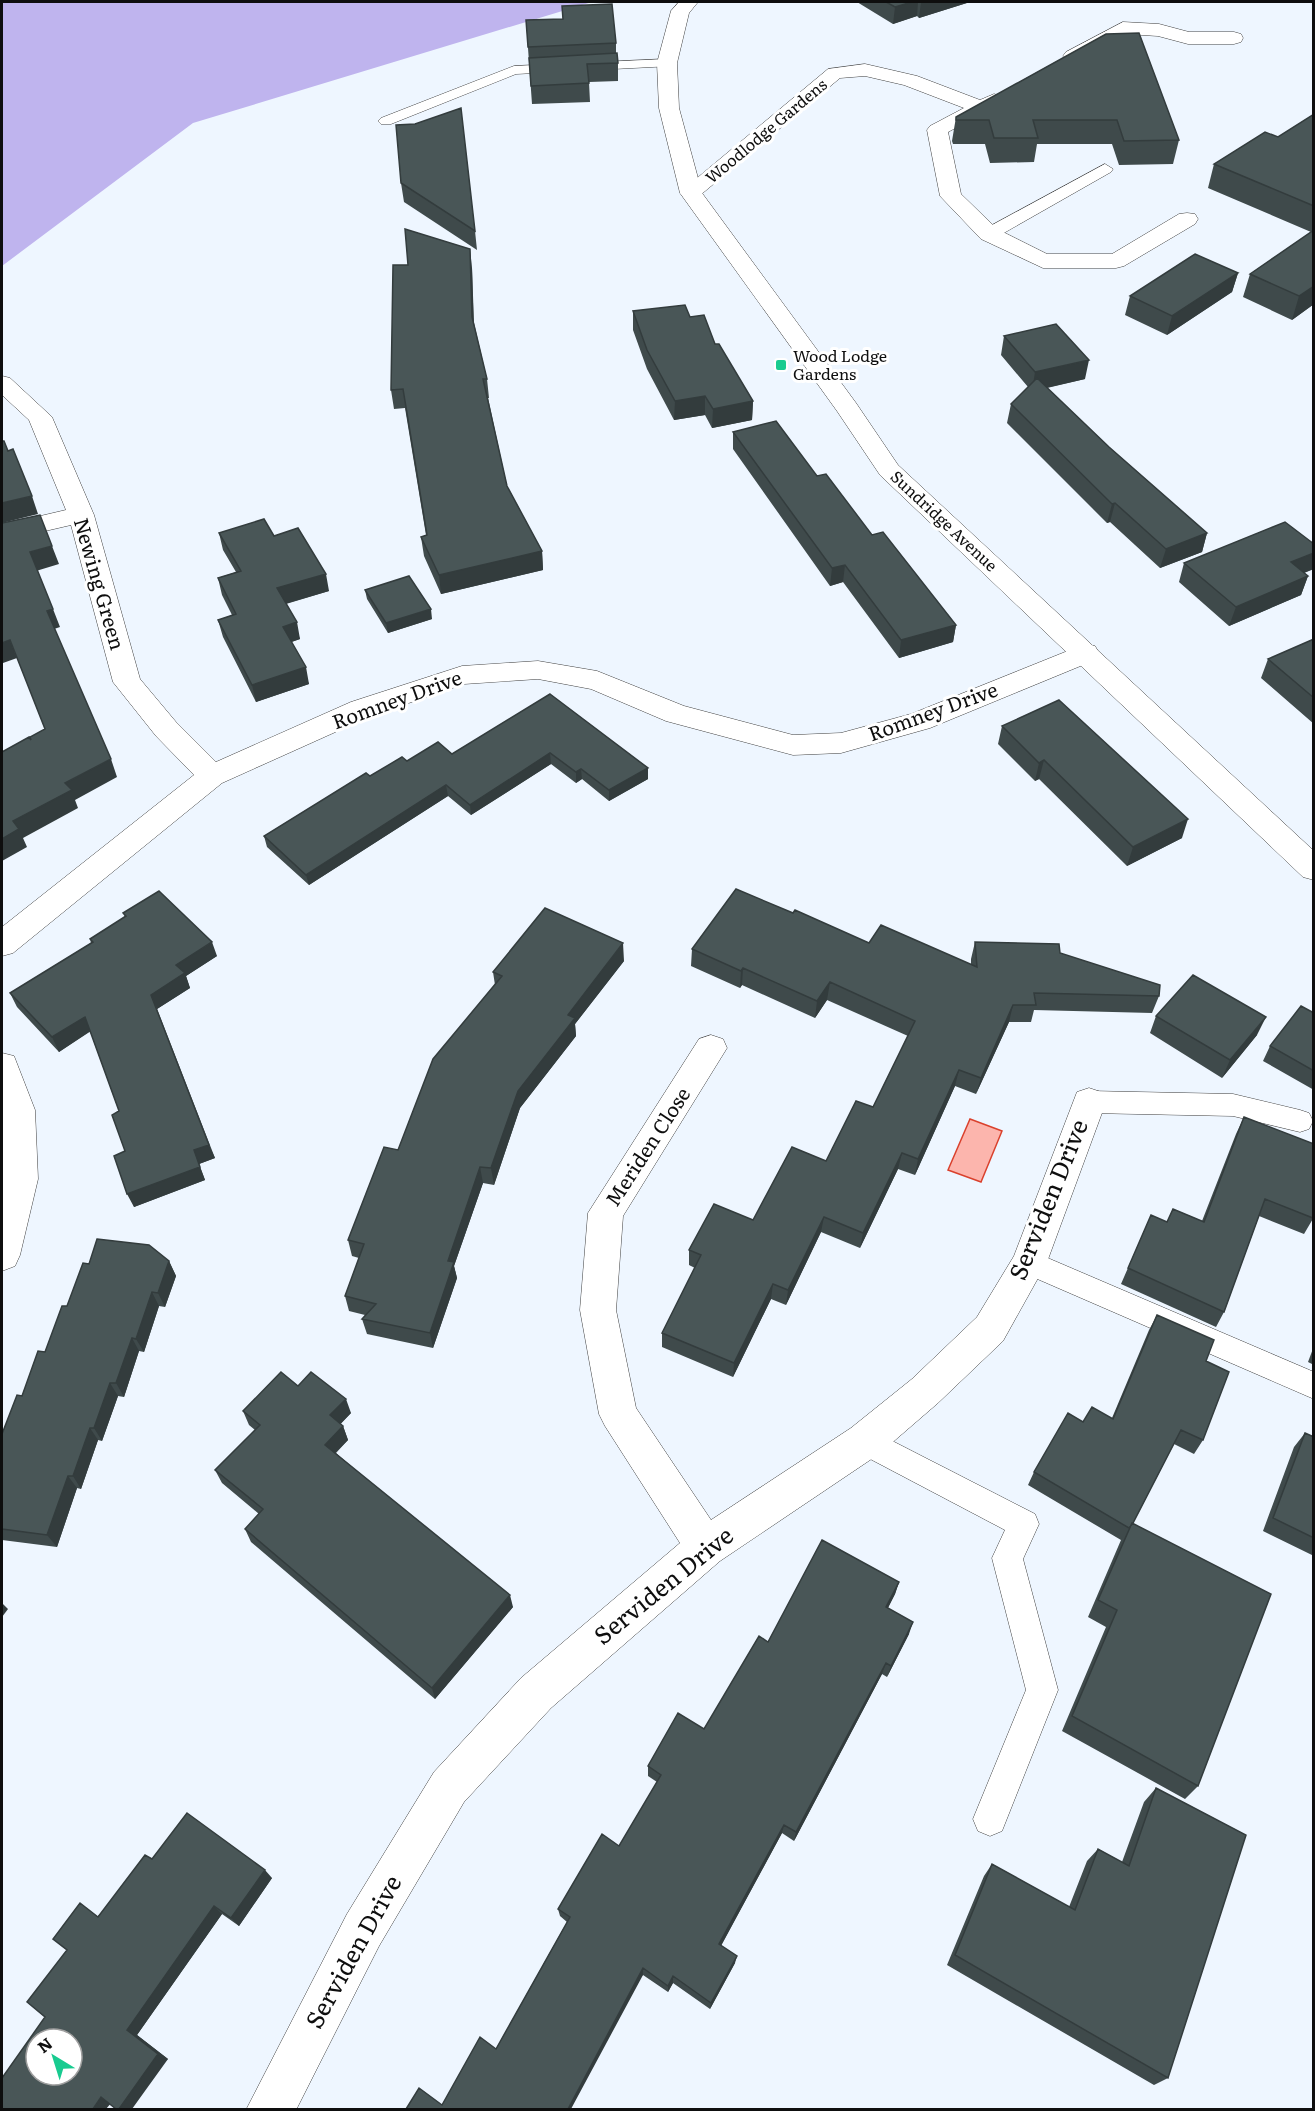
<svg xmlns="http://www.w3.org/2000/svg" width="1315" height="2111" font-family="Literata,serif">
  <rect width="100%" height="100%" fill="#eef6ff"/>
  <path fill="#bfb4ee" d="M2,2H592L193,123L2,266Z"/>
  <path fill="#fcb5ad" stroke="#da412d" stroke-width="1.5" d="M970,1119L1002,1131L981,1182L948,1170Z"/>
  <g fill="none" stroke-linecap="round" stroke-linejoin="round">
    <defs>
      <path id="service" d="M667,59L674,63L672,66L516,74L391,124H381L378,121L381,118L514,66Z
        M1105,164L1113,169L1111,172L995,238H983L981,234L983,230Z
        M1089,1091L1233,1094L1300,1110L1309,1113L1313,1121L1309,1129L1300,1132L1233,1116L1089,1113L1080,1110L1076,1102L1080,1094Z
        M1029,1250L1314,1372V1399L1019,1271L1015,1262L1019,1253Z
        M865,1427L1035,1514L1039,1524L1023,1559L1058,1690L1002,1831L990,1836L978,1831L973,1819L1026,1690L992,1558L1005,1530L855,1451L850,1441L855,1431Z"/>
      <path id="minor" d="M1123,22L1159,24L1189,32H1234L1241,34L1243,38L1241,42L1234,44H1188L1158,36L1126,34L1080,60H1066L1063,56L1066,52Z
        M865,64L917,76L980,100L994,94L1001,96L1004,100L1001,104L948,132L961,194L997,229L1047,254H1112L1179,214L1187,213L1195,214L1198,219L1195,224L1124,266L1116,268H1043L981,239L940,196L927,130L930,126L964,108L904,85L865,76L840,78L698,197L691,199L684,197L680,193L684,189L828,69Z
        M2,376L10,378L52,417L94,515L140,679L176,722L216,762L351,702L462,666L538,661L597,671L684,706L793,735L841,733L911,714L1085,644L1095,646L1099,653L1095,660L930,728L841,753L793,755L666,721L591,689L538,679L464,684L371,716L222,783L13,953L2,956V927L194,775L156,736L113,682L71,525L2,541V525L66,510L29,420L2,395Z
        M711,1035L723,1039L727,1048L623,1216L616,1310L636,1408L711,1520L851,1428L912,1379L977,1317L1014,1256L1077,1092L1089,1088L1101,1092L1106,1102L1047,1262L1003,1341L938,1403L879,1454L720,1561L551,1708L464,1802L379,1946L296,2110H246L347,1914L434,1772L521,1678L680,1543L605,1426L599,1414L580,1310L588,1213L699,1039Z
        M2,1053L14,1056L35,1110L38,1179L20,1255L15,1266L2,1271Z"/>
      <path id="tertiary" d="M679,2H698L689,13L677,63L679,108L702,193L856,403L898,465L1314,851V880L1303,877L880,475L837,411L680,193L659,108L657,63L671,11Z"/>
    </defs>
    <use href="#service" stroke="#414141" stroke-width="1"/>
    <use href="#minor" stroke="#414141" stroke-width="1"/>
    <use href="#tertiary" stroke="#414141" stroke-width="1"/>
    <use href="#service" fill="#fff" fill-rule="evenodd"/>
    <use href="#minor" fill="#fff" fill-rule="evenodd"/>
    <use href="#tertiary" fill="#fff" fill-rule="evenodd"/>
  </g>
  <path fill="#3f4a4b" d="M857,2H970L919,18L917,16L893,24Z
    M562,6L616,43V53L618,63V81L589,82L590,102L532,104L526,20L563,19Z
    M1106,34L1179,140L1173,164L1119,165L1112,144H1037L1034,162L990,163L985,144H953L952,141L956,117Z
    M1314,114V304L1292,320L1243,297L1250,274L1311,232L1208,188L1214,164L1278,137Z
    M415,124L475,231L477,250L404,202L401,183Z
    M472,268L474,323L487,379L489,398H488L507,486L542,551L543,570L441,594L424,556L421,537L426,535L405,408L394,409L391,390Z
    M1238,273L1232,292L1167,335L1125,315L1130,296Z
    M633,311L690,317L715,344L753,401L752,420L712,428L705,415L674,420L647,369L633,330Z
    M1004,336L1085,379L1047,388L1109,447L1207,533L1202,552L1160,568L1110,522L1107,523L1007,423L1011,404L1028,387L1001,355Z
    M733,432L817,476L956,625L953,642L899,658L843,582L830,586L733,449Z
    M219,533L274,536L329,591L286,604L300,639L291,642L309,684L256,702L223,637L218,620L232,615L222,595L218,578L236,572L223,550Z
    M1314,544V569L1304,573L1308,576L1301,595L1229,626L1179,582L1184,563Z
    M365,590L432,619L388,633L367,599Z
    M1314,639V724L1261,678L1268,659Z
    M550,694L648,768V779L609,801L582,779L576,783L551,764L471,815L448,796L309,885L267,847L264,836L370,776L407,761L452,754Z
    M1002,726L1182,838L1127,866L1039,779L1035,781L998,744Z
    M123,913L217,956L186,976L190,988L157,1009L215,1158L199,1164L205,1180L134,1207L119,1111L90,1031L59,1052L17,1007L10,993L91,943L90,939L125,917Z
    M975,942L1060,953L1159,996L1152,1013L1034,1010L1031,1022H1009L976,1094L955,1086L915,1175L898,1169L860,1248L821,1232L786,1305L771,1299L733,1377L662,1347V1333L695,1268L689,1265V1250L753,1220L826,1161L873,1107L908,1036L827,1000L815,1018L742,985L740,988L691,966L692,949L869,943L971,964V959Z
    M624,961L575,1024L576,1036L520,1108L494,1185L483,1183L454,1266L457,1278L433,1348L367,1334L362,1319L365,1315L349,1311L345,1296L359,1258L352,1256L348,1240L398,1150L495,985L493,972Z
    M1314,1013V1090L1263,1061L1270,1046Z
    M1156,1016L1257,1035L1222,1078L1150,1033Z
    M1244,1117L1314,1217L1304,1234L1259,1216L1224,1312L1216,1327L1121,1284L1144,1231L1167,1222L1173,1209L1202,1221L1236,1134Z
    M169,1261L176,1276L165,1307L159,1306L144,1352L139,1351L124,1397L118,1396L102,1441L98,1440L81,1489L77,1488L57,1547L2,1540V1434L45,1352L89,1264Z
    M1157,1315L1206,1361L1203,1440L1194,1454L1174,1444L1133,1523L1198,1786L1185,1799L1062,1731L1106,1627L1088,1617L1121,1540L1028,1485L1034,1472L1083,1422L1112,1418L1149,1330Z
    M1314,1346V1365L1308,1362Z
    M298,1386L351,1413L340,1424L343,1426L348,1440L336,1453L513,1607L435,1699L251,1542L245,1529L259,1514L222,1483L215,1470L255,1430L249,1425L243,1411Z
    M1305,1433L1314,1437V1556L1263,1531L1294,1447Z
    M899,1582L895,1594L888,1608L909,1634L887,1677L882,1674L794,1841L782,1833L721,1946L735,1963L710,2009L673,1983L668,1992L643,1975L442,2105L496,2049L567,1922L560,1916L558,1909L619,1846L657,1782L648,1776V1766L704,1729L768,1642Z
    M1156,1788L1168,2078L1154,2085L947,1965L984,1876L992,1864L1069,1907L1087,1861L1098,1849L1122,1862L1144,1802Z
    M152,1859L272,1878L239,1926L222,1914L137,2035L168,2059L110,2104L45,2017L98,1916Z"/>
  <path fill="#333c3d" d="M912,2H918L917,16L893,24L895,7Z
    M921,2H970L919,18Z
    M470,249L472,268L474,336L472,317Z
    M1238,273L1232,292L1167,335L1172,316Z
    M1314,286V304L1292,320L1299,296Z
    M1089,360L1085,379L1032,391L1035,372Z
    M705,396V415L674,420L675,401Z
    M753,401L752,420L712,428L713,409Z
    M32,496L38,514L2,523V503Z
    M1115,503L1110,522L1107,523L1112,504Z
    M1207,533L1202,552L1160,568L1166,549Z
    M52,546L59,564L36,571L30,552Z
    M542,551L543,570L441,594L439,575Z
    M1314,553L1313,569L1284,581L1291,562Z
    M845,565L843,582L830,586L832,568Z
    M326,574L329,591L281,605L277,588Z
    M1308,576L1301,595L1229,626L1236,607Z
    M53,609L60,627L54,629L47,611Z
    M431,609L432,619L388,633L386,623Z
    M297,622L300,639L286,644L283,627Z
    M956,625L953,642L899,658L901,640Z
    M10,640L17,658L3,663L2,658V643Z
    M306,667L309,684L256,702L252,685Z
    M550,753L551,764L471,815L470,805Z
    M111,759L117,777L75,800L78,808L23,838L27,847L2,861V839L13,821L65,783Z
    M1044,760L1039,779L1035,781L1039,763Z
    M648,768V779L609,801V790Z
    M581,769L582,779L576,783V772Z
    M446,785L448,796L309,885L306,875Z
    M1188,819L1182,838L1127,866L1133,847Z
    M212,942L217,956L186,976L190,988L157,1009L151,995L176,965Z
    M623,943L624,961L575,1024L576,1036L520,1108L494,1185L491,1168L518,1091L568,1015Z
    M743,968L742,985L740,988L741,971Z
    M830,982L827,1000L815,1018L817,1001Z
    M1013,1005L1009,1022L976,1094L981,1078Z
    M85,1017L91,1031L59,1052L52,1037Z
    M1266,1017L1257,1035L1222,1078L1230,1060Z
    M959,1070L955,1086L915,1175L918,1159Z
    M209,1145L215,1158L199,1164L205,1180L134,1207L127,1194L194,1150Z
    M902,1153L898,1169L860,1248L863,1233Z
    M480,1167L483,1183L454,1266L457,1278L433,1348L430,1333L448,1261Z
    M824,1217L821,1232L786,1305L788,1290Z
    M169,1261L176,1276L165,1307L158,1293Z
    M773,1284L771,1299L733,1377L734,1363Z
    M152,1292L159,1306L144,1352L136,1339Z
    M132,1338L139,1351L124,1397L116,1383Z
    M110,1383L118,1396L102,1441L94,1428Z
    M346,1399L351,1413L335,1430L330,1415Z
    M343,1426L348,1440L330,1458L325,1445Z
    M90,1428L98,1440L81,1489L73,1476Z
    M68,1476L77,1488L57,1547L47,1535Z
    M899,1582L895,1594L882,1619L886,1607Z
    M510,1595L513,1607L435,1699L432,1688Z
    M2,1603L8,1609L2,1617Z
    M913,1622L909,1634L887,1677L891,1666Z
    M886,1663L882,1674L794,1841L796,1832Z
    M784,1825L782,1833L718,1951L719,1944Z
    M265,1870L272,1878L239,1926L231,1918Z
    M214,1906L222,1914L137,2035L168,2059L132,2109H119L127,2030Z
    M737,1956L735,1963L710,2009L711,2003Z
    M643,1968V1975L571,2109H568Z
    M673,1976V1983L668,1992V1986Z
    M101,2097L112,2102L106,2109H93Z"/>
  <path fill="#495657" stroke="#333c3d" stroke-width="1.5" fill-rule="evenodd" d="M886,2H912L895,7Z
    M612,4L616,43L528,47L526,20L563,19L562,6Z
    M1139,33L1179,140L1124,141L1117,120H1033L1038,138H994L989,120H956V117L1106,34Z
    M617,53L618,63L587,64L589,83L531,86L529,58Z
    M461,108L475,231L401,183L396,125L415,124Z
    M1314,114V206L1214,164L1265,132L1278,137Z
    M405,229L470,249L472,317L487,379H483L507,486L542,551L439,575L421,537L427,535L403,389L391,390L393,265H408Z
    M1314,230V286L1299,296L1250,274Z
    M1195,254L1238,273L1172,316L1130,296Z
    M685,305L690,317L704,315L715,344H719L753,401L713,409L705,396L675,401L647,350L633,311Z
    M1056,324L1089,360L1035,372L1004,336Z
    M1037,378L1109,447L1207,533L1166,549L1115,503L1112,504L1011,404Z
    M776,421L817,476L826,474L872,535L883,532L956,625L901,640L845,565L832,568L733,432Z
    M2,441H4L8,451L13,449L32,496L2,503Z
    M40,515L52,546L30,552L53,609L47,611L111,759L65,783L72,790L13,821L19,829L2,839V752L29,737L31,740L30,737L45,729L10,640L2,643V523Z
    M264,519L274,536L298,528L326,574L277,588L297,622L283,627L306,667L252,685L218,620L236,614L218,578L241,571L219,533Z
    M1285,522L1314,544V553L1291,562L1308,576L1236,607L1184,563Z
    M409,576L431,609L386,623L365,590Z
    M1314,639V698L1268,659Z
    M550,694L648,768L609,790L581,769L576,772L550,753L470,805L446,785L306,875L264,836L366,773L370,776L402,757L407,761L438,742L452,754Z
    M1059,700L1188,819L1133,847L1044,760L1039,763L1002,726Z
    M736,889L793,913L795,910L869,943L881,925L977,967L975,942L1059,944L1060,953L1160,985L1159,996L1034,993L1036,1005H1013L981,1078L959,1070L918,1159L902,1153L863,1233L824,1217L788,1290L773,1284L734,1363L662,1333L701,1255L689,1250L714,1204L753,1220L792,1147L826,1161L856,1101L873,1107L915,1021L830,982L817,1001L743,968L741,971L692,949Z
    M159,891L212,942L176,965L185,973L151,995L209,1145L194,1150L200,1167L127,1194L114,1156L125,1151L112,1115L119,1111L85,1017L52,1037L10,993L93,942L90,939L126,916L123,913Z
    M545,908L623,943L568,1015L575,1018L518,1091L491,1168L480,1167L448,1261L454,1262L430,1333L362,1319L376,1304L345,1296L364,1244L348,1240L384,1147L398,1150L433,1059L502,976L493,972Z
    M1193,975L1266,1017L1230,1060L1156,1016Z
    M1301,1006L1314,1013V1071L1270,1046Z
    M1244,1117L1314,1144V1217L1313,1218L1265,1199L1224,1312L1128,1268L1151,1215L1167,1222L1173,1209L1204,1222Z
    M97,1239L149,1245L169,1261L158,1293L152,1292L136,1339L132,1338L116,1383H110L94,1428H90L73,1476H68L47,1535L2,1529V1434L17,1395L22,1396L38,1351L45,1352L62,1306H67L83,1263L89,1264Z
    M1157,1315L1214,1340L1206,1361L1229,1372L1203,1440L1181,1430L1133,1523L1129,1528L1034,1472L1068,1413L1083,1422L1092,1407L1113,1419Z
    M281,1372L298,1386L311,1372L346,1399L330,1415L343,1426L325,1445L510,1595L432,1688L245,1529L263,1509L215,1470L260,1425L243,1411Z
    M1305,1433L1314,1437V1538L1273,1518Z
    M1132,1523L1271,1594L1198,1786L1072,1716L1117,1610L1098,1600Z
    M822,1540L899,1582L886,1607L913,1622L891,1666L886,1663L796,1832L784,1825L719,1944L737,1956L711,2003L673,1976L668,1986L643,1968L568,2109H406L419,2088L442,2105L480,2037L496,2049L570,1917L558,1909L602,1834L619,1846L661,1775L648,1766L678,1713L704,1729L759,1636L768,1642Z
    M1156,1788L1246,1835L1168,2078L955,1955L992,1864L1075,1910L1098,1849L1129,1866Z
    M187,1813L265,1870L231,1918L214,1906L127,2030L158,2054L119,2109H116L101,2097L93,2109H2V2078L45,2017L27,2002L67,1950L53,1939L80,1903L98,1917L145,1855L152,1859ZM36,2039H72V2075H36Z"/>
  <rect fill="#18cb90" stroke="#fff" stroke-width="2" x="775" y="359" width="12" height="12" rx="3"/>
  <g text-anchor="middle" stroke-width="6" stroke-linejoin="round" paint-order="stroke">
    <g font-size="16" fill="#0e0e0e" stroke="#fff">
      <text transform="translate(766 131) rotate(-40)" y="6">Woodlodge Gardens</text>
      <text transform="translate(944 521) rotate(43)" y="6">Sundridge Avenue</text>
    </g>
    <g font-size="16" fill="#0e0e0e" stroke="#fff" text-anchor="start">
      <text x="793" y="362">Wood Lodge<tspan x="793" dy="18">Gardens</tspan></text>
    </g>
    <g font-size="20" fill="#0e0e0e" stroke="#fff">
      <text transform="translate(99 584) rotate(74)" y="7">Newing Green</text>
      <text transform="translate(397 700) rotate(-20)" y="7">Romney Drive</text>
      <text transform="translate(933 712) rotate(-20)" y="7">Romney Drive</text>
      <text transform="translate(648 1147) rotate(-57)" y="7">Meriden Close</text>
    </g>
    <g font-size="24" fill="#0e0e0e" stroke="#fff">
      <text transform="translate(1049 1200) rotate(-68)" y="8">Serviden Drive</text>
      <text transform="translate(664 1586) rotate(-39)" y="8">Serviden Drive</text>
      <text transform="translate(354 1952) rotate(-61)" y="8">Serviden Drive</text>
    </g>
  </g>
  <rect width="1315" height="2111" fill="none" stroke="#0e0e0e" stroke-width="6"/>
  <g transform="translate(54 2057) rotate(322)"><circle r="28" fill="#ffffff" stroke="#9f9f9f" stroke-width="1.5"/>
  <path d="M0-4.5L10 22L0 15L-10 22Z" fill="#18cb90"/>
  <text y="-9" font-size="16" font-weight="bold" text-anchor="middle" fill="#0e0e0e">N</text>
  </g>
</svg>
